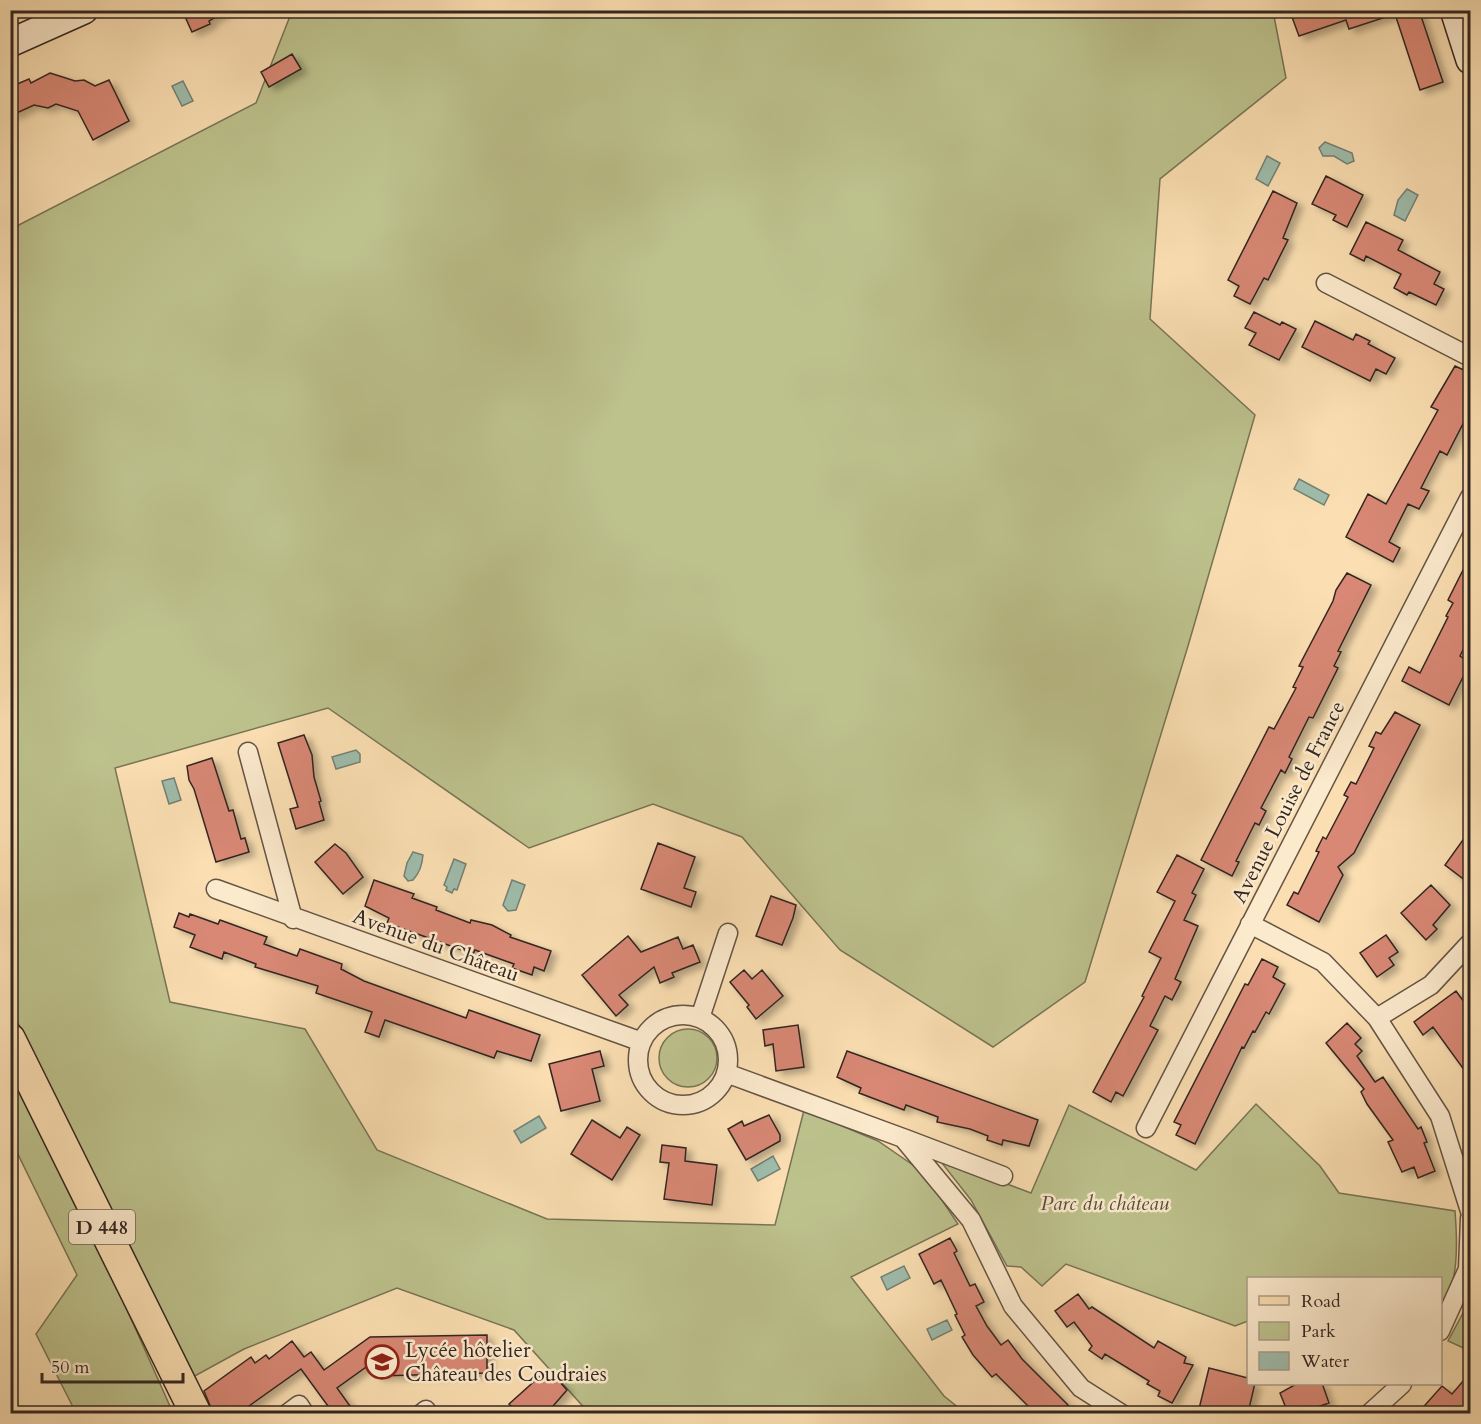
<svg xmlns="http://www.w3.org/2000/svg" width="1481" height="1424" font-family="Cardo,serif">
  <defs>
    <filter id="shadow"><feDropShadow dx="6" dy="4" stdDeviation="3" flood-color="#0004"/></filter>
  </defs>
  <rect width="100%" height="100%" fill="#fbdfb2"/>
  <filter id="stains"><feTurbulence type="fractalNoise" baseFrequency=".00333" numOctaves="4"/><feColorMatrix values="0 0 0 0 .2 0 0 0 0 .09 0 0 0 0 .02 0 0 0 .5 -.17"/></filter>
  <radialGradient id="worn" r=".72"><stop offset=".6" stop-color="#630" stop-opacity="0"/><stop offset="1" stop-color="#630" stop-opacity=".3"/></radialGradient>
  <path fill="#bdc28d" stroke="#787457" stroke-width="1.5" d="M292,11H1273L1286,78L1160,179L1150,319L1255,415L1188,646L1085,982L993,1047L840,950L742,837L653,804L529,848L328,708L115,768L170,1002L305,1029L377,1150L547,1219L775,1225L804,1110L878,1141L923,1172L958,1224L851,1277L944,1396L965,1413H589L514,1330L397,1288L244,1349L193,1377L11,1009V229L256,103Z
    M659 1058a29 29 0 1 1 58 0a29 29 0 1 1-58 0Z
    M10,1072L108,1267L173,1413H76L36,1334L77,1275L11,1140Z
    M1256,1104L1320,1166L1339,1193L1455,1211C1458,1249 1458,1281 1441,1315L1440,1278H1248V1321L1235,1326L1066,1264L1042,1286L1021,1267L1007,1266L971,1200L938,1158L1031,1193L1069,1105L1196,1170Z
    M1470,1300V1351L1448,1341Z"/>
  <path fill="#9fbdad" stroke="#738175" stroke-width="1.5" d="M183,81L193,101L182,106L172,86Z
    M1325,142L1352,153L1354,161L1347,164L1334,156H1323L1319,148Z
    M1267,156L1280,163L1268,186L1256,179Z
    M1407,189L1418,195L1405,221L1394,215L1398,200Z
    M1299,479L1329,495L1324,505L1294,489Z
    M356,750L360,754V762L336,769L332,757Z
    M174,778L181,800L169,804L162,781Z
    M413,852L423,855C422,865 420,872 413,880L408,881L404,876L407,863Z
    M454,859L466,864L457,890L454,889L452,893L446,890L447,887L444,885Z
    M512,880L525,885L516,910L508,911L503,905Z
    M539,1116L546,1128L521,1143L514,1131Z
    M773,1156L780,1169L758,1181L751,1169Z
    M904,1266L910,1278L887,1290L881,1277Z
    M947,1320L952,1330L932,1340L927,1329Z"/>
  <path fill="#d88875" stroke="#322621" stroke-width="1.5" filter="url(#shadow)" d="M182,10H227L209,21L210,24L192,32Z
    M1312,10H1419L1443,82L1420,90L1395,14L1349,29L1346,20L1299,36L1292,17Z
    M292,54L301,69L269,87L261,72Z
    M50,73L75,81L84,80L95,86L109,80L129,121L93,140L78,111L56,104L48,108L34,105L10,116V87L29,79L31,83Z
    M1326,176L1363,195L1347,227L1333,220L1336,215L1312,204Z
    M1273,191L1297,203L1283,238L1288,240L1268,280L1264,278L1250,304L1234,296L1239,286L1228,280Z
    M1366,222L1403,240L1398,250L1440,272L1434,284L1444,289L1436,305L1409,292L1407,295L1394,288L1401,274L1366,256L1364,261L1350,254Z
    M1254,312L1280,325L1282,322L1296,329L1279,360L1249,345L1256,333L1245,328Z
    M1315,321L1353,340L1356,334L1370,341L1368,344L1395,358L1386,374L1376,369L1370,381L1302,347Z
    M1455,366L1468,372L1466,378L1470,380V410L1447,455L1440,451L1421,488L1429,491L1419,509L1408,504L1389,542L1400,548L1393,562L1346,537L1368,494L1386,504L1438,410L1431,407Z
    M1470,556V636L1460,656L1470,663L1449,705L1402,681L1409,667L1420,673L1448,617L1446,616L1453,603L1448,600Z
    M1347,573L1371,585L1338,651L1341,652L1334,666L1338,668L1313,718L1309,717L1289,757L1292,759L1285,773L1281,770L1261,808L1266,811L1259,825L1255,823L1236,861L1239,862L1232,876L1201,860L1269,727L1274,729L1296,688L1293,687L1303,667L1299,666L1333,601L1336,590Z
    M1395,712L1420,725L1354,853L1338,867L1343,875L1319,922L1287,905L1294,892L1298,894L1319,852L1316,851L1323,837L1326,839L1336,820L1348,797L1344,795L1351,782L1356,784L1374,748L1369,746L1376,732L1381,734Z
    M304,735L312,755L314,777L321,801L319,802L324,820L296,829L290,809L298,807L278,743Z
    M212,758L229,811L233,810L241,839L245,838L249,852L216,862L194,789L189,780L187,766Z
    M1470,830V884L1445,865Z
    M658,843L695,857L684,888L696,892L691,907L641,889Z
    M335,844L346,853L363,877L343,894L315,862Z
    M1177,855L1204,869L1192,893L1196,895L1184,920L1198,926L1175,979L1181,982L1172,1000L1165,996L1150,1026L1158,1030L1123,1096L1116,1092L1111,1102L1093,1092L1144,997L1142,996L1161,958L1149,952L1175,901L1157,892Z
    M374,880L414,894L412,898L437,907L436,910L470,923L471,920L492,925L511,935L510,937L551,951L544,971L534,967L532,975L512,968L514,964L475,950L473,954L387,923L389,918L365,906Z
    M1431,885L1450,905L1433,925L1437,929L1426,940L1401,913Z
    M771,896L796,905L793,918L782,945L756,936Z
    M179,913L189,917L190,914L218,924L220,920L267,937L264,944L297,956L300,949L342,964L341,969L364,981L466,1018L469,1010L540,1035L531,1061L497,1051L494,1058L385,1020L379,1037L365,1032L372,1012L316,993L318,986L255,967L256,964L224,952L222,959L190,947L195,935L174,927Z
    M1386,935L1398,952L1389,958L1394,965L1377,977L1360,953Z
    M628,936L641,952L678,937L683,949L693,945L700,962L672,973L674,977L660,983L654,967L619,995L628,1005L616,1016L582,975Z
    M1262,959L1278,967L1273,977L1285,984L1269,1014L1266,1012L1255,1032L1253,1031L1244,1048L1242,1047L1195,1144L1176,1135L1181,1125L1174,1122L1245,984L1248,985Z
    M744,970L752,979L762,970L783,996L756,1019L747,1007L749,1005L730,982Z
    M1456,991L1470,1010V1078L1433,1027L1423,1035L1414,1022Z
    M1347,1023L1361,1038L1355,1044L1362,1051L1357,1056L1375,1082L1383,1077L1418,1129L1421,1127L1427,1142L1424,1143L1435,1171L1418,1178L1414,1167L1402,1172L1388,1142L1393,1140L1367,1104L1361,1092L1364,1089L1326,1043Z
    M798,1025L804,1067L776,1071L773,1044L765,1046L763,1030Z
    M600,1051L604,1066L592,1069L600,1101L561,1111L549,1064Z
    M847,1051L1038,1120L1029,1146L1003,1140L1002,1145L987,1140L988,1136L970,1129L937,1122L938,1117L906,1105L904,1110L859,1093L861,1088L837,1077Z
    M769,1115L780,1135V1141L746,1160L728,1129L742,1121L744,1126Z
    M592,1120L620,1138L627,1127L640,1135L612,1180L571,1154Z
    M662,1145L686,1148L685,1161L717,1165L712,1205L664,1199L669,1163L660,1162Z
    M950,1238L957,1251L954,1253L970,1286L975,1284L984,1302L976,1306L987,1326L1001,1345L1008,1340L1022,1359L1068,1405L1060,1413H1035L996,1374L992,1377L973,1355L962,1337L965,1335L955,1315L957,1314L941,1280L934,1284L919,1254Z
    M1078,1294L1089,1309L1092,1307L1154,1348L1158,1341L1186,1357L1184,1363L1193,1365L1172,1403L1158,1396L1160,1391L1147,1384L1149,1381L1105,1354L1102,1359L1089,1350L1092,1346L1074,1322L1067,1327L1055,1311Z
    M487,1335V1373L378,1376L369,1365L337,1388L355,1413H333L301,1369L239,1413H213L204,1391L251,1357L255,1363L266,1355L269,1359L292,1341L304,1357L311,1352L324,1370L370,1337Z
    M1209,1368L1248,1378V1383H1255L1248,1413L1215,1409L1214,1413H1198Z
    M548,1369L567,1390L547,1413H518L509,1404Z
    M1470,1373V1413H1418L1442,1386L1452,1394Z
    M1298,1383H1322L1329,1403L1300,1413H1288L1280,1393Z"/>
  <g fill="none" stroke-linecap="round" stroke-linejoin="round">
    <defs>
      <path id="street" d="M1326,283L1470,357
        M248,752L293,919
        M216,889L642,1042
        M1250,924L1323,962L1377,1018L1440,1116L1470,1211
        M638 1060a45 45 0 1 1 90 0a45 45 0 1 1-90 0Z
        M700,1018L728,933
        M1377,1018L1431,985L1470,943
        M726,1073L903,1138L971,1220L1013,1306L1081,1388L1122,1414
        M1146,1128L1470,497
        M903,1138L1003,1176
        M1440,1331L1468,1269L1470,1218
        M287,1414L299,1405L305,1414
        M421,1414L426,1410
        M1369,1414L1402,1384"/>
      <path id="secondary" d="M1454,10L1470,60
        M10,43L84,10"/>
      <path id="primary" d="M10,1039L196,1414"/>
    </defs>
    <use href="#street" stroke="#645445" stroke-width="21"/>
    <use href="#secondary" stroke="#322621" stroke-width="30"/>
    <use href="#primary" stroke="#322621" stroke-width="33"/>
    <use href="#street" stroke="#fceacd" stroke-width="18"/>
    <use href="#secondary" stroke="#fceacd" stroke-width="27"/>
    <use href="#primary" stroke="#fbdfb2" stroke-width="30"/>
  </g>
  <defs>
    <symbol id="school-ring" viewBox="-11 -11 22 22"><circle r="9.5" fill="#fceacd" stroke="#8f2418" stroke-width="1.5"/><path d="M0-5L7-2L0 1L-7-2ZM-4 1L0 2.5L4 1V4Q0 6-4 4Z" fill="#8f2418"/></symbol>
  </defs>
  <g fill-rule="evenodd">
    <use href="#school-ring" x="363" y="1343" width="38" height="38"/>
  </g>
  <g text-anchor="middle" stroke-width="5" stroke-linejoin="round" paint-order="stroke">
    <rect fill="#fceacd" stroke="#6f6155" stroke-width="1.5" x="69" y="1210" width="66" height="34" rx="4.5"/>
    <g font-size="20" font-weight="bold" fill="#322621">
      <text x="102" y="1234">D 448</text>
    </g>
    <g font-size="21" fill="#322621" stroke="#fceacd">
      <text transform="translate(1288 802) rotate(-63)" y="7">Avenue Louise de France</text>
      <text transform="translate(436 945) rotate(20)" y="7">Avenue du Château</text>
    </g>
    <g font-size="21" font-style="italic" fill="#554d3c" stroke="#fceacd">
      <text x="1105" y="1210">Parc du château</text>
    </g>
    <g font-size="21" fill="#322621" stroke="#fceacd" text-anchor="start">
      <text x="405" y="1357">Lycée hôtelier<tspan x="405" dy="24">Château des Coudraies</tspan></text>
    </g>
  </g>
  <rect width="1481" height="1424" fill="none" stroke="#fbdfb2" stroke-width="36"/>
  <rect x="12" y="12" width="1457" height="1400" fill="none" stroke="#322621" stroke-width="3"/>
  <rect x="18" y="18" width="1445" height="1388" fill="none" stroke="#322621" stroke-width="1.5"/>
  <rect x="1247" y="1277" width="195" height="108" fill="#fceacd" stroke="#ab9c88" stroke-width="1.5"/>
  <rect x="1259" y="1296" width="30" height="9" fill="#fbdfb2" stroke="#ab9c88" stroke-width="1.5"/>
  <text x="1301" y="1307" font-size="18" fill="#322621">Road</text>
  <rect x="1259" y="1322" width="30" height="18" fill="#bdc28d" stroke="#ab9c88" stroke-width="1.5"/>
  <text x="1301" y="1337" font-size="18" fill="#322621">Park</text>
  <rect x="1259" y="1352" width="30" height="18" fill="#9fbdad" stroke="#ab9c88" stroke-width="1.5"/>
  <text x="1301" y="1367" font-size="18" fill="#322621">Water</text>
  <path d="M42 1373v9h141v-9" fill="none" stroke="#322621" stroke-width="3"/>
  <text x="51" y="1373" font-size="18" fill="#322621" stroke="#fceacd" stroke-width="4.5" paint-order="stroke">50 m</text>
  <rect width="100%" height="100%" filter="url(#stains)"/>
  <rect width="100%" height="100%" fill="url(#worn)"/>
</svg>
